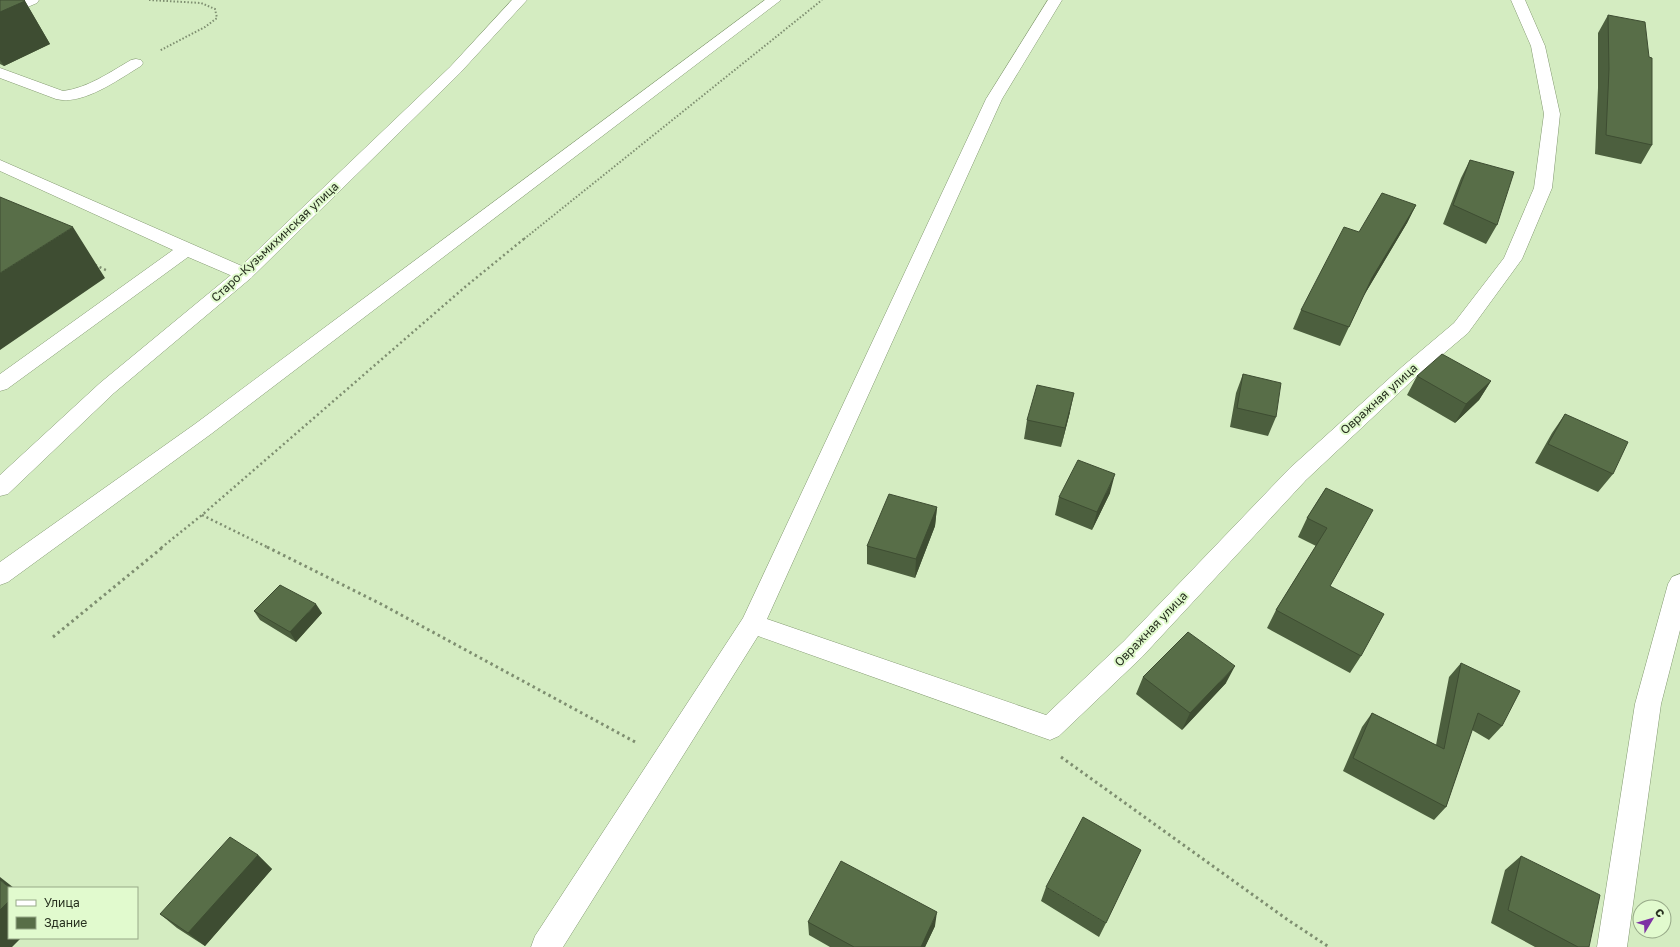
<svg xmlns="http://www.w3.org/2000/svg" width="1680" height="947" font-family="'Golos Text',sans-serif">
  <rect width="100%" height="100%" fill="#d4ecc1"/>
  <g fill="none" stroke-linecap="round" stroke-linejoin="round">
    <defs>
      <path id="lane" d="M21,0H39L37,3L0,19V10Z
        M1048,0H1062L1002,99L767,619L1046,715L1124,641L1290,468L1403,366L1454,323L1504,258L1534,188L1544,114L1531,46L1511,0H1525L1545,46L1560,114L1552,188L1522,259L1468,333L1417,376L1306,480L1142,657L1059,736L1050,740L758,636L563,947H531L535,936L743,618L986,99Z
        M136,59L141,60L143,63L141,66C119,79 83,106 56,99L0,78V68L63,91C88,88 110,72 131,60Z
        M0,160L251,270L253,274L251,278L244,280L237,278L188,257L7,389L0,391V374L173,250L0,171Z
        M1680,574V630L1661,704L1627,947H1597L1635,704L1668,584L1672,577Z"/>
      <path id="secondary" d="M512,0H527L460,73L251,278L114,393L8,494L0,496V475L100,383L237,270L450,67Z
        M765,0H781L211,434L8,582L0,585V562L195,424Z"/>
    </defs>
    <use href="#lane" stroke="#839971" stroke-width="1"/>
    <use href="#secondary" stroke="#839971" stroke-width="1"/>
    <path stroke="#7e8e70" stroke-width="2" stroke-dasharray="1.5 2" stroke-linecap="butt" d="M149,0L201,3L215,9L217,18L205,27L159,51
      M524,239L822,0"/>
    <path stroke="#7e8e70" stroke-width="2.5" stroke-dasharray="2 3" stroke-linecap="butt" d="M95,265L108,271
      M202,515L269,548
      M161,548L202,515L465,287L525,238"/>
    <path stroke="#7e8e70" stroke-width="3" stroke-dasharray="2.5 3.5" stroke-linecap="butt" d="M267,547L381,604L637,743
      M53,637L163,547
      M1061,757L1288,920L1329,947"/>
    <use href="#lane" fill="#fff" fill-rule="evenodd"/>
    <use href="#secondary" fill="#fff" fill-rule="evenodd"/>
  </g>
  <path fill="#4c5f3e" d="M0,0L25,1L50,44L4,66L0,64Z
    M1608,15L1652,145L1641,164L1595,154L1598,88V33Z
    M1470,160L1497,225L1486,244L1443,224L1461,178Z
    M1416,205L1407,223L1363,297L1340,346L1293,329L1301,310L1359,232Z
    M1243,374L1276,417L1268,436L1230,427L1236,393Z
    M1417,376L1491,381L1479,400L1455,423L1407,395Z
    M1070,412L1061,447L1024,439L1027,420Z
    M1565,414L1613,474L1598,492L1535,463L1552,433Z
    M1326,488L1330,586L1361,656L1350,673L1267,628L1276,610L1316,546L1298,537L1307,518Z
    M1110,493L1092,530L1055,515L1059,497Z
    M937,507L935,526L915,578L867,564V546Z
    M254,611L322,613L296,642L260,620Z
    M1461,663L1502,726L1489,740L1472,730L1446,807L1434,820L1343,771L1362,727L1372,713L1436,745L1449,677Z
    M1143,677L1226,683L1182,730L1136,694Z
    M258,855L272,869L205,946L177,928L160,914Z
    M1521,856L1589,947H1535L1491,923L1505,870Z
    M1046,887L1106,923L1099,937L1041,901Z
    M808,922L935,926L925,947H830L809,935Z"/>
  <path fill="#3e4d32" d="M25,1L50,44L4,66L0,60V12Z
    M1416,205L1407,223L1363,297L1340,346L1372,278Z
    M73,227L105,278L0,350V273Z
    M1491,381L1479,400L1455,423L1466,404Z
    M1074,393L1070,412L1061,447L1065,428Z
    M1115,474L1110,493L1092,530L1097,512Z
    M937,507L935,526L915,578L916,559Z
    M316,604L322,613L296,642L290,632Z
    M1235,666L1226,683L1182,730L1190,713Z
    M258,855L272,869L205,946L188,933Z
    M0,877L14,888H10L0,880Z
    M9,901V938H21L12,947H0V910Z
    M937,912L935,926L925,947H921Z"/>
  <path fill="#586e48" stroke="#3e4d32" d="M0,0H24L25,1L0,12Z
    M1608,15L1645,22L1649,57L1652,58V145L1606,135L1609,69Z
    M1470,160L1514,172L1497,225L1453,205Z
    M1382,193L1416,205L1372,278L1349,327L1301,310L1344,227L1359,232Z
    M0,197L73,227L0,273Z
    M1442,354L1491,381L1466,404L1417,376Z
    M1243,374L1281,383L1276,417L1237,408Z
    M1037,385L1074,393L1065,428L1027,420Z
    M1565,414L1628,442L1613,474L1548,444Z
    M1078,460L1115,474L1097,512L1059,497Z
    M1326,488L1373,510L1330,586L1384,614L1361,656L1276,610L1327,528L1307,518Z
    M889,494L937,507L916,559L867,546Z
    M280,585L316,604L290,632L254,611Z
    M1188,632L1235,666L1190,713L1143,677Z
    M1461,663L1520,691L1502,726L1478,713L1446,807L1353,758L1372,713L1444,749Z
    M1083,817L1141,850L1106,923L1046,887Z
    M230,837L258,855L188,933L160,914Z
    M1521,856L1600,895L1589,947H1578L1508,910Z
    M841,861L937,912L921,947H854L808,922Z
    M0,880L10,888H9V901L0,910Z"/>
  <g text-anchor="middle" stroke-width="4" stroke-linejoin="round" paint-order="stroke">
    <g font-size="12" fill="#27301f" stroke="#e1face">
      <text transform="translate(275 242) rotate(-43)" y="4">Старо-Кузьмихинская улица</text>
      <text transform="translate(1379 399) rotate(-42)" y="4">Овражная улица</text>
      <text transform="translate(1151 629) rotate(-46)" y="4">Овражная улица</text>
    </g>
  </g>
  <rect x="8" y="887" width="130" height="52" fill="#e1face" stroke="#97a988"/>
  <rect x="16" y="900" width="20" height="6" fill="#ffffff" stroke="#97a988"/>
  <text x="44" y="907" font-size="12" fill="#27301f">Улица</text>
  <rect x="16" y="917" width="20" height="12" fill="#586e48" stroke="#97a988"/>
  <text x="44" y="927" font-size="12" fill="#27301f">Здание</text>
  <g transform="translate(1652 919) rotate(52)"><circle r="19" fill="#e1face" stroke="#97a988"/>
  <path d="M0-3L7 15L0 10L-7 15Z" fill="#7e32a4"/>
  <text y="-6" font-size="11" font-weight="bold" text-anchor="middle" fill="#27301f">С</text>
  </g>
</svg>
